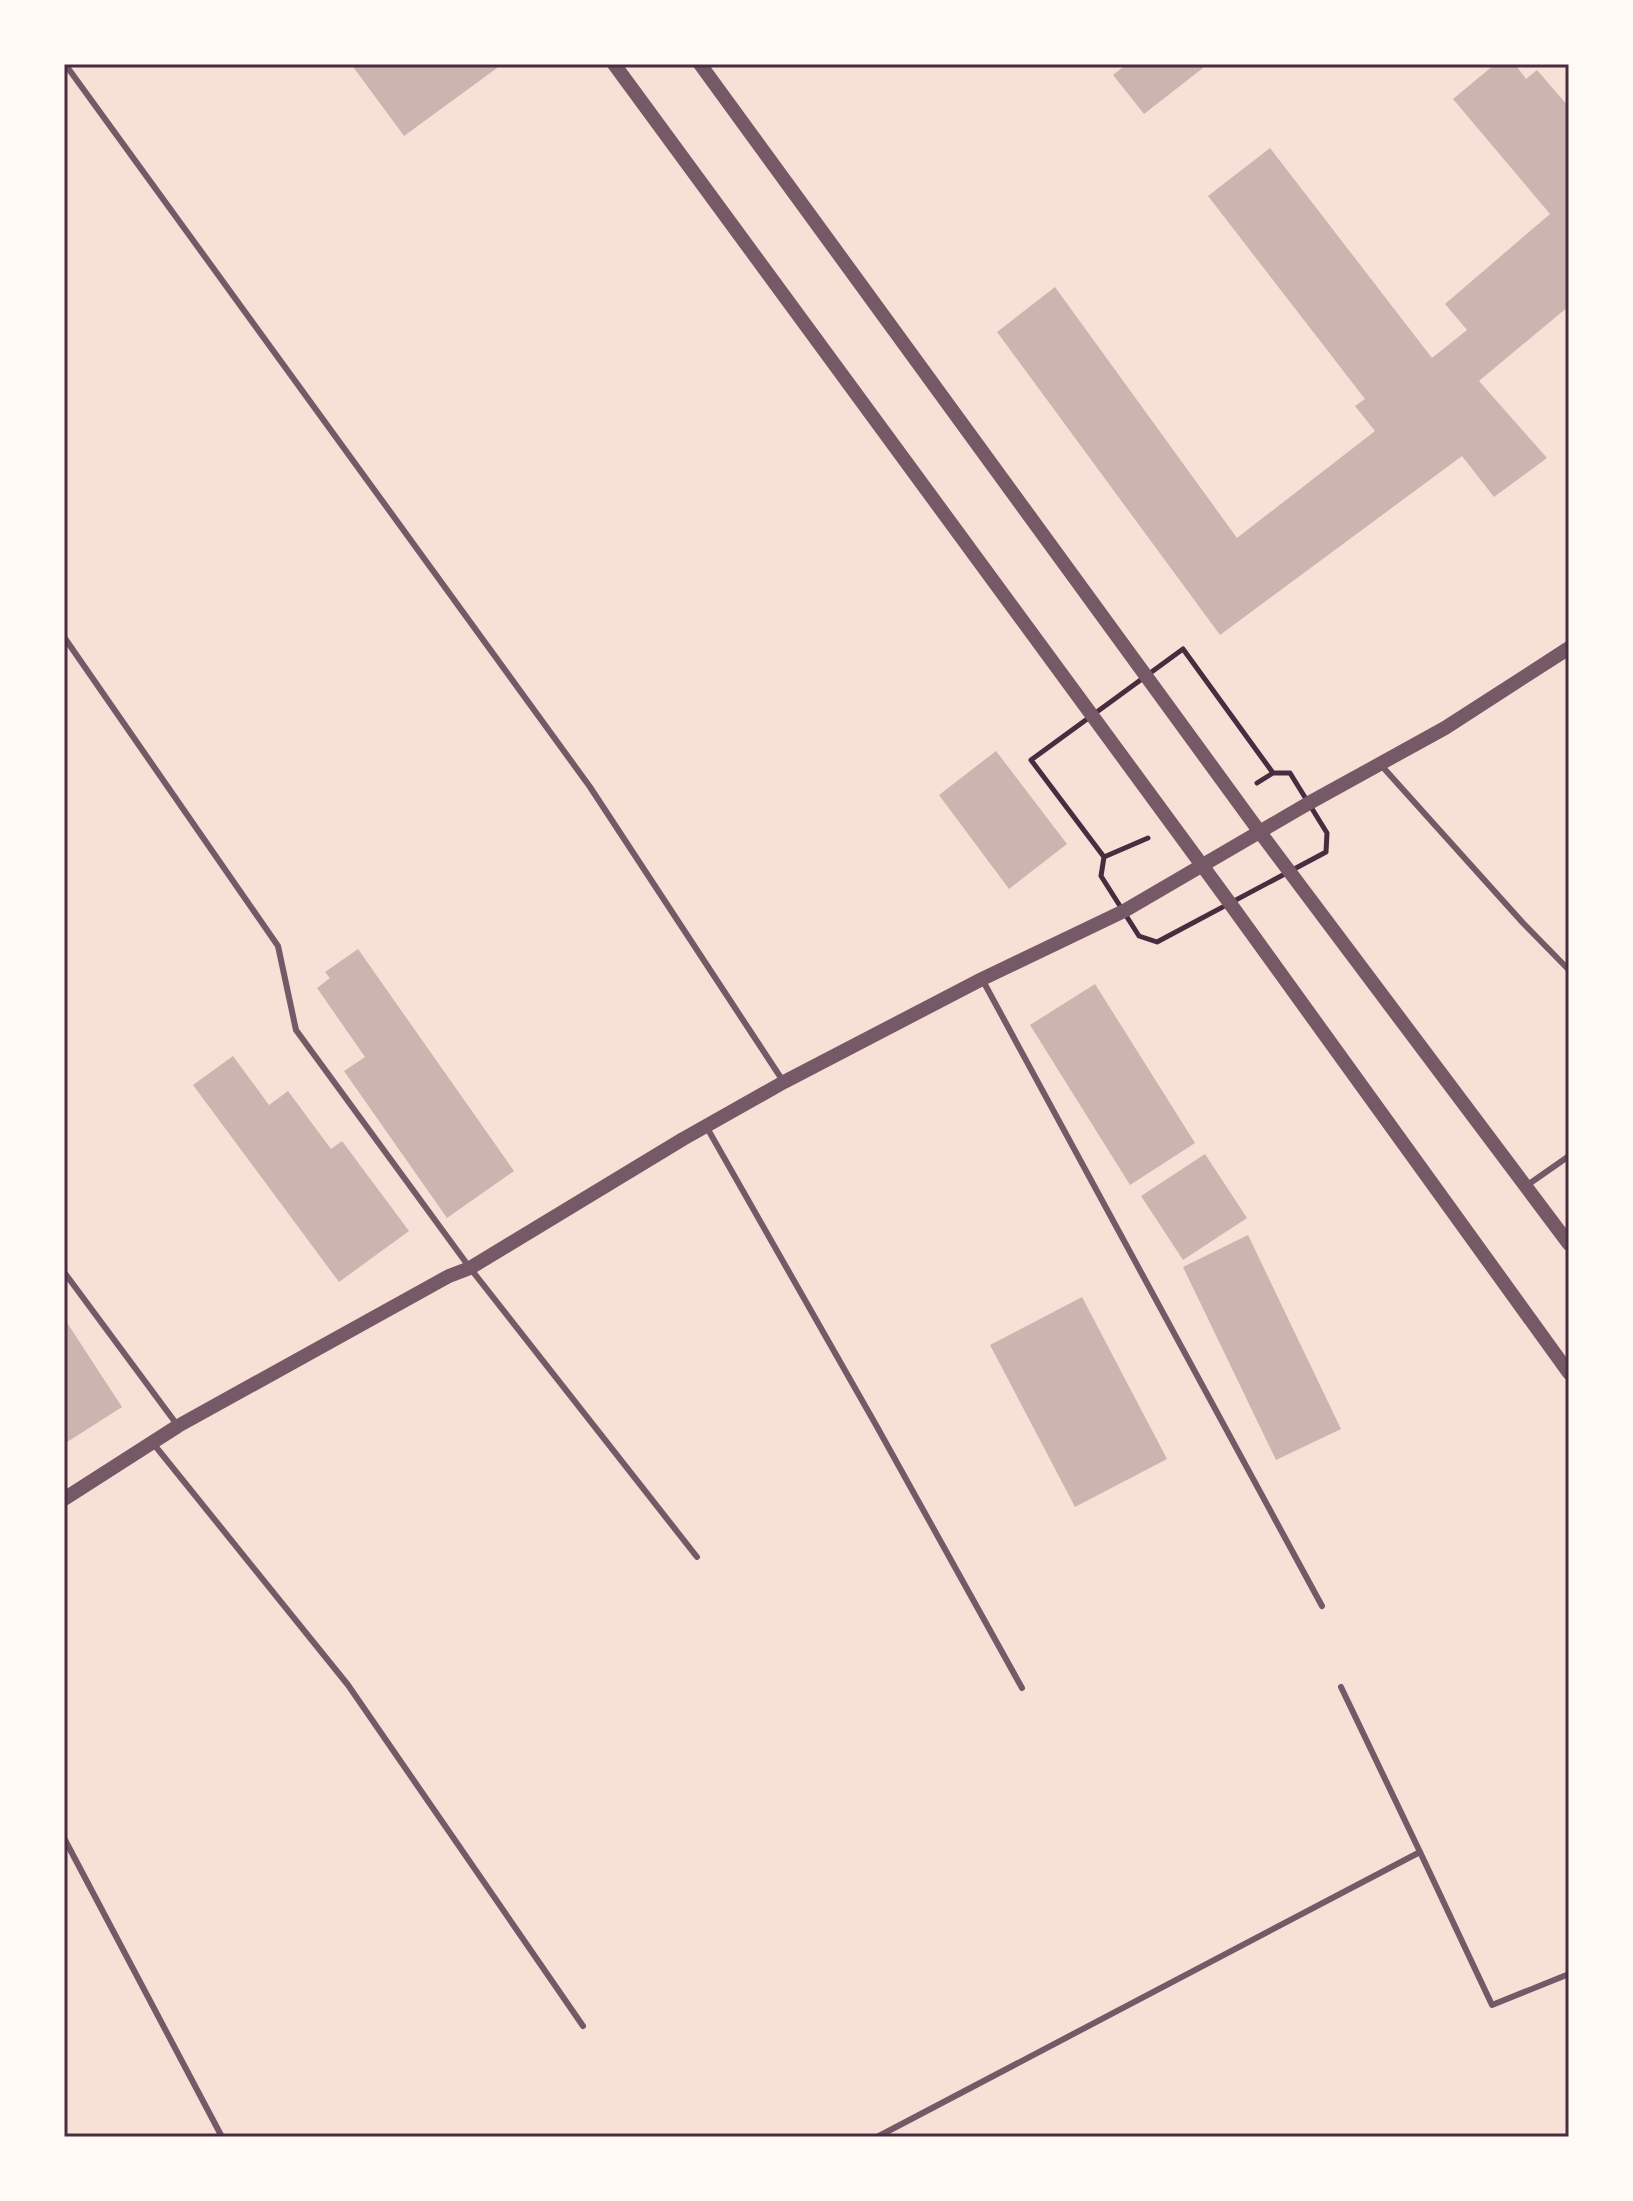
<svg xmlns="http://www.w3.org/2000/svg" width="1633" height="2201" font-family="'Space Grotesk',sans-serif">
  <rect width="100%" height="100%" fill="#f7e1d7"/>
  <path fill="#ccb4b1" d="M351,64H494L497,68L404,136Z
    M1127,64H1200L1203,68L1144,114L1113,75Z
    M1495,64H1515L1526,79L1537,70L1569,107V306L1479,381L1547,458L1494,497L1462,456L1220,635L997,332L1055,287L1237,538L1375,431L1355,406L1365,399L1208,196L1270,148L1432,358L1467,330L1445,304L1550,214L1453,99Z
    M996,751L1067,844L1009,889L939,795Z
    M358,949L514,1171L447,1218L344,1071L365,1057L317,988L330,978L325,972Z
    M1095,984L1195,1143L1130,1185L1030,1025Z
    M233,1056L269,1105L288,1091L331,1149L342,1141L409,1231L339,1282L193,1085Z
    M1205,1154L1247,1218L1183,1260L1141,1196Z
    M1248,1235L1341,1429L1276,1460L1183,1267Z
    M1082,1297L1167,1459L1075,1507L990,1345Z
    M64,1318L122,1407L64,1444Z"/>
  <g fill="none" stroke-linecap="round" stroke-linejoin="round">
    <path stroke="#4a2c40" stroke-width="5" d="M1183,649L1273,773H1290L1327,833L1326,852L1157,942L1139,936L1101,876L1104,857L1031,760Z
      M1257,783L1273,773
      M1104,857L1148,838"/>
    <path stroke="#755966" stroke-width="6" d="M65,64L590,787L783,1081
      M64,637L278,946L296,1030L470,1268L697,1557
      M1380,764L1523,923L1569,970
      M982,979L1322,1606
      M706,1126L876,1425L1022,1688
      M1526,1186L1569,1156
      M64,1272L178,1426
      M152,1442L348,1685L583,2026
      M1341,1687L1420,1852
      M64,1838L222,2137
      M877,2137L1420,1852L1492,2005L1569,1974"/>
    <path stroke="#755966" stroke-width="14" d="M614,64L1229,902L1569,1373
      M700,64L1259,831L1569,1244
      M64,1499L178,1426L449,1276L470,1268L683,1139L784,1082L982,979L1124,911L1309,803L1445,728L1569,648"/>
  </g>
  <rect width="1633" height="2201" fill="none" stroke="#fffaf5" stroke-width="132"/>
  <rect x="66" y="66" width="1501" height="2069" fill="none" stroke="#4a2c40" stroke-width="3"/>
</svg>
